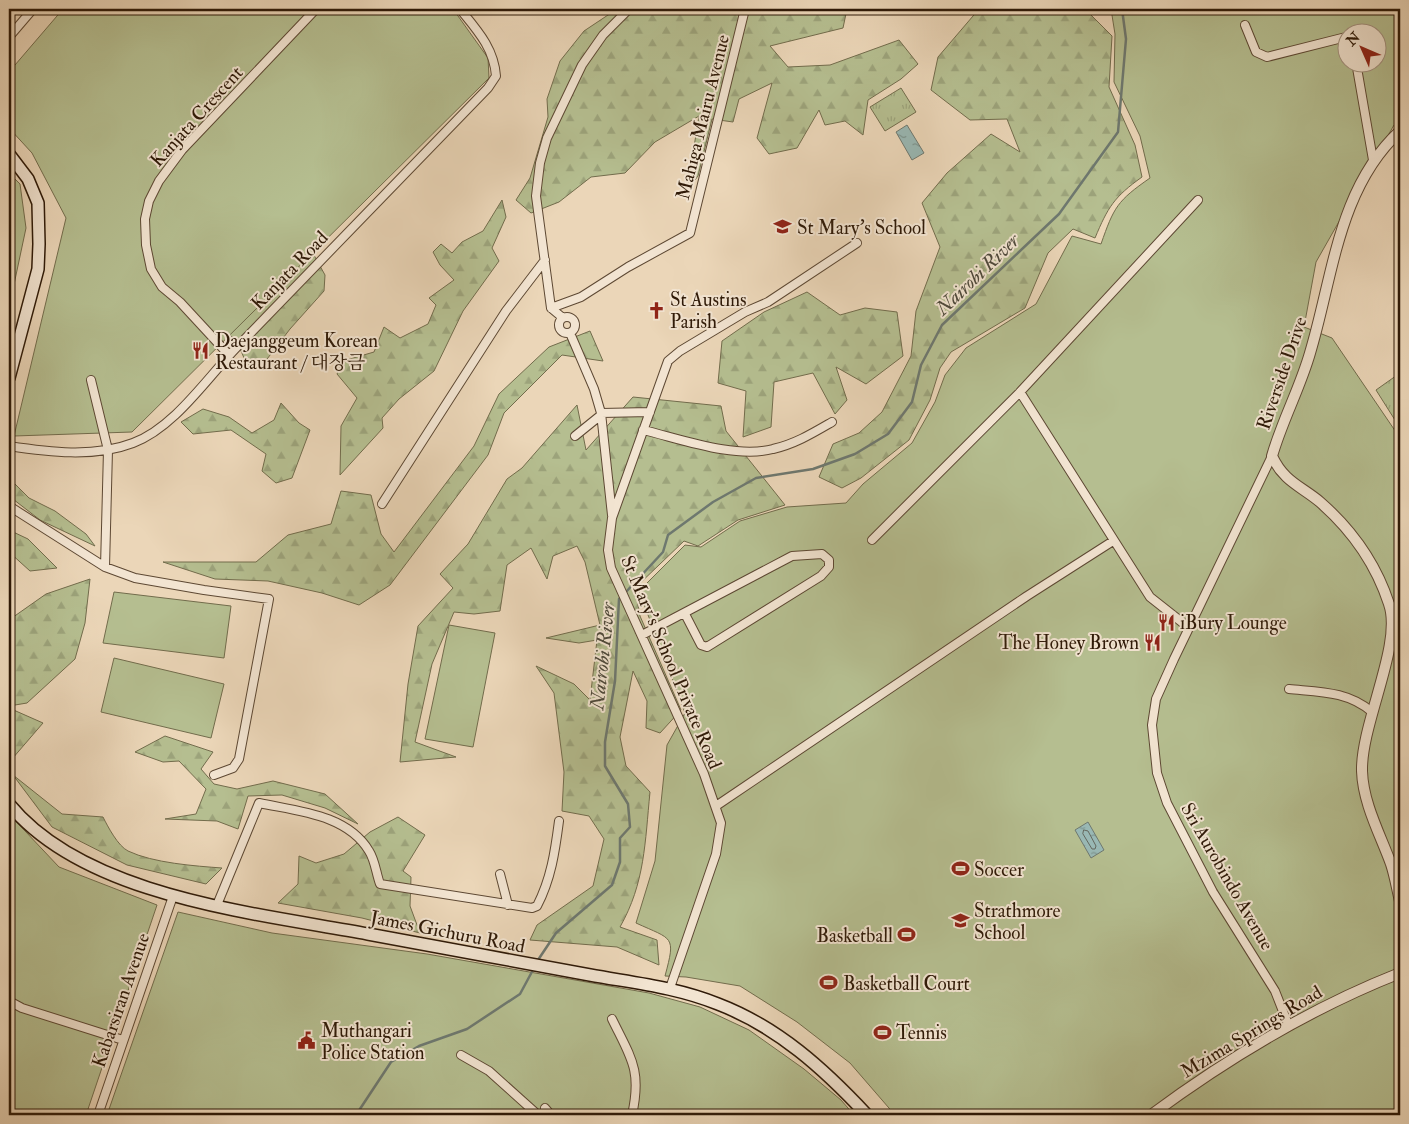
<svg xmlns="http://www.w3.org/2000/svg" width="1409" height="1124" font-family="'IM FELL Double Pica','Noto Serif KR',serif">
  <defs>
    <pattern id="grass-tufts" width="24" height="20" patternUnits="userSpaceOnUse" patternTransform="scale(1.25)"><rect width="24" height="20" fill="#b5be90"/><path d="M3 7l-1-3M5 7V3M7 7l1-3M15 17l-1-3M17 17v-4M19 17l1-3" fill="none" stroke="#9ca37b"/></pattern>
    <pattern id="forest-firs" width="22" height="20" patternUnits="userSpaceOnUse" patternTransform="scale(1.25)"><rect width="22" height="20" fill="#b5be90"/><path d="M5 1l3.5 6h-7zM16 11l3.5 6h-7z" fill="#9ca37b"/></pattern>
    <pattern id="water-ripples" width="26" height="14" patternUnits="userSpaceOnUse" patternTransform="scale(1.25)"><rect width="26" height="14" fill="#99b8b4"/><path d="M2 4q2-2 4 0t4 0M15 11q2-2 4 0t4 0" fill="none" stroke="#7d9590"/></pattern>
  </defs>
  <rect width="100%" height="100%" fill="#ebd6b8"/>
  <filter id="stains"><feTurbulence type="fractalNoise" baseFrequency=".004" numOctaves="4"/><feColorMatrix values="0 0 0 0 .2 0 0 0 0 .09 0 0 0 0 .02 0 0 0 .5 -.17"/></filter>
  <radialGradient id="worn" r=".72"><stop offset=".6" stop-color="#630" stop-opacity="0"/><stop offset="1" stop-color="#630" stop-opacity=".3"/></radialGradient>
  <path fill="url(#grass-tufts)" stroke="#726c4c" d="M901,88L916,112L885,131L870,107Z
    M1400,373V428L1376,390Z"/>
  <path fill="url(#forest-firs)" stroke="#726c4c" d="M617,9H777L779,13L786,9H847L843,28L770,46L788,67L830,65L899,40L918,64L901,79L868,100L863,135L845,121L825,125L819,110L797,148L769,154L757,138L772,83L739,99L733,122L712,119L698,176L687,190L699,116L655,142L625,173L591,177L559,202L531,213L516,200L530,178L548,117L547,99L560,61L584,31Z
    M979,9H1085L1112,36L1109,87L1135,145L1142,177C1114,197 1108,207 1095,238L1073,229L1048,253L1025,308L951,352L940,368L930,400L909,440L861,478L842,488L819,477L833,444L859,433L882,412L911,356L916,311L940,247L922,203L947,173L991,134L1020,152L1007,119L970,120L931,90L938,57Z
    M502,200L506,217L492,248L499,261L463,311L434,371L399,399L382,418L383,428L340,475L341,426L357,398L337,374L343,361L374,352L384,327L400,338L428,324L436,305L429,298L454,280L440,265L433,252L441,244L452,253L462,242L483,231Z
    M310,248L325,275L324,291L290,329L264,363L247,365L236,339L210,324Z
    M807,292L840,315L865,308L897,312L903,356L866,384L836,367L847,400L835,414L813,373L774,382L771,427L743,437L746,391L718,383L722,341L764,312Z
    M590,331L603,361L562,355L504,413L488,455L390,585L359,605L322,593L268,581L215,579L163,562H256L288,535L331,524L341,491L371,495L381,534L394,552L474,446L499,394L549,347Z
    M633,397L721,406L726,431L785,505L738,520L698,546L684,541L635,588L640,616L681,710L660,733L646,728L647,701L633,671L620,737L626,766L650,792C645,842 645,883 620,927L657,940L659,965L617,947L530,940L537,925L593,886L604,839L589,816L562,811L564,772L554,693L536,666L574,684L590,700L597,640L579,643L546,638L600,625L585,562L577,546L553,556L547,579L531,548L507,565L500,611L474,614L454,612L432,664L415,742L456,757L400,762L408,684L418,626L453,588L440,574L468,544L507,479L522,468L577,405L586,450Z
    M281,403L299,423L310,430L292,478L276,483L262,471L266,454L231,430L193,434L181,422L203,409L229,417L252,433L274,420Z
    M9,478L29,498L55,511L86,534L95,546L40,520L9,496Z
    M9,530L28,539L57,568L30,571L9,552Z
    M90,579L85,623L75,659L27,703L9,706V620L46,594Z
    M9,708L43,723L12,759L9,757Z
    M165,736L213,752L201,769L214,784L237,789L273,781L325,794L358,824L325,808L282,795L248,796L238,829L217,821L165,819L196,814L206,789L179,761L163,762L135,752Z
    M13,775L62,814L103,817C108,827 118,846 128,851C153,863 195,866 222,868L206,884L127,865L52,827Z
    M398,817L425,835L403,871L411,877L410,906L420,933L362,918L278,903L298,884L299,856L316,863L344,854L370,832Z"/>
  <path fill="#b5be90" stroke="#726c4c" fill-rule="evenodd" d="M63,9H453L488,58L489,78L132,432L14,436L66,218L32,153L9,128V72Z
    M1111,9H1400V121L1394,125L1316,262L1304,327L1332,338L1400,438V1115H895L850,1063L797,1022L740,986L686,977L665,976C676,935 673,940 636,923L655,861L667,745L685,713L639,591L685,545L701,547L740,521L787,507L846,503L863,484L912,443L935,402L945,375L966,348L1036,304L1072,236L1101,244C1114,207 1117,201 1150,178L1140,136L1114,82L1115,34ZM1346,32H1376V62H1346Z
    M9,173L20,184L26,228L9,308Z
    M114,592L231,606L224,658L103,643Z
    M449,625L495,633L473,747L425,739Z
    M114,658L224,684L211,738L101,712Z
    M9,814L59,867L157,905L86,1115H9Z
    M178,912L272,933L427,954L649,993L700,1007L749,1030L804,1069L841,1100L854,1115H107Z"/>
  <path fill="url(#water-ripples)" stroke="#6e786f" d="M907,125L924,153L912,160L896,132Z
    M1088,822L1104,850L1091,858L1075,830Z"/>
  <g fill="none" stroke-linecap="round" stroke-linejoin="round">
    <path stroke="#64685e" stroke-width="1" d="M1084,830L1088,831L1096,846L1095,849H1092L1083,834Z"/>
    <path stroke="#6e786f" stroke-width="2.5" d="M625,593L663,552L668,535L713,502L756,478L813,469L855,454L888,434L912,402L921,365L942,325L1059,214L1118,132L1126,39L1122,9
      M536,963L556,933L612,885L620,862V838L630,827L628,804L605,766V742L615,681L619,599L621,597
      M356,1115L391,1062L419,1046L467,1029L520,994L534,968"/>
    <defs>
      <path id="minor" d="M1245,25L1256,52L1267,57L1346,37
        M9,37L33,9
        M1356,62L1373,160
        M551,308L581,297L628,267L690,233L745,9
        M559 325a8 8 0 1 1 16 0a8 8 0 1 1-16 0Z
        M563,318L551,308L536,196L540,163L547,138L582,65L603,35L629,9
        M570,333L594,389L601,413L612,515
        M229,355L180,302L162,287L151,269L146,245L145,219L149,201L159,181L182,150L316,9
        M91,380L108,450L105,567
        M1020,392L1150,597L1188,627
        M601,413L650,412
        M643,430C681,439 735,459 773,449C795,444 813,433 832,422
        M575,436L601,415
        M9,446C48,452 94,458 133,443C174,428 207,378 237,347C321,261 404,174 488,88L496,76C494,48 477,30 460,9
        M1272,456L1174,659L1156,699L1152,725L1157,773L1167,803L1213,892L1275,991L1288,1024
        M382,504L506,311L545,260
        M9,506L105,567L135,578L204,590L269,599L239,759L233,768L214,775
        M872,540L1020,392L1198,200
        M1392,623L1400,621
        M642,635L792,556L822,554L829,560V567L821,576L707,647L701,645L685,614
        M1289,689C1319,692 1348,691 1372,712
        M716,806L1027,596L1113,541
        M500,874L508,905
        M217,905L259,803C296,811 347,814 369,851C375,860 376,873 380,884L532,908L537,906C551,879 555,852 559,821
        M670,988L716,854L721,823L704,774L611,568L608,550L612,518L668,361L680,351L745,312L768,302L857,243
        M9,1001L22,1008L123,1040
        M612,1019C631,1058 642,1070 632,1115
        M461,1055L489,1071L538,1115
        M545,1108L551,1115
        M424,1114L425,1115
        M98,1115L173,896"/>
      <path id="tertiary" d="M1400,131C1338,188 1333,277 1310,353C1300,388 1282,421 1272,456C1284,482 1301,486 1320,502C1352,530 1376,564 1389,604C1403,644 1361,723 1362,771C1363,803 1380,834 1391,864C1395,876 1397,889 1400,901
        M1151,1115C1228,1058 1311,1008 1400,973"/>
      <path id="secondary" d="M9,154L28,179L38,203L39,244L38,269L9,378
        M9,804C85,897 256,913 368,934C442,947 516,962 590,975C634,983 676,987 718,1004C778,1027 824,1069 867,1115"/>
    </defs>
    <use href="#minor" stroke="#5d4833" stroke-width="10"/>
    <use href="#tertiary" stroke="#5d4833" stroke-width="12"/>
    <use href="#secondary" stroke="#2e1907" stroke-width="14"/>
    <use href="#minor" stroke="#f2e4d1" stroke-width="8"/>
    <use href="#tertiary" stroke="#f2e4d1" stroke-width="10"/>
    <use href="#secondary" stroke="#f2e4d1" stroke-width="11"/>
  </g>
  <defs>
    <symbol id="school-bare" viewBox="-9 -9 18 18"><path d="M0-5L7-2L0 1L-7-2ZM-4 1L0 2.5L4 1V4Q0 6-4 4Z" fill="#8f2418" stroke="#f2e4d1" stroke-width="2.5" paint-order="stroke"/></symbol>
    <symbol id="church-bare" viewBox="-9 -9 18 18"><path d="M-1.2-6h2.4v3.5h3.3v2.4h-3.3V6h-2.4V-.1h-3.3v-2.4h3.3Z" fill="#8f2418" stroke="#f2e4d1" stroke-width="2.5" paint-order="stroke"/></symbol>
    <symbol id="restaurant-bare" viewBox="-9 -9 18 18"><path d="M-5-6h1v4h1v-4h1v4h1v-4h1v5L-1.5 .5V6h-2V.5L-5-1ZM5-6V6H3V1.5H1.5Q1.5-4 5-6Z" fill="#8f2418" stroke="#f2e4d1" stroke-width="2.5" paint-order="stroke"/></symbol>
    <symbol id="stadium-bare" viewBox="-9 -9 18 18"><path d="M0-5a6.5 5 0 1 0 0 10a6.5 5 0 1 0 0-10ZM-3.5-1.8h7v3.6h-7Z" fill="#8f2418" stroke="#f2e4d1" stroke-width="2.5" paint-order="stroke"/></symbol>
    <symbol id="civic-bare" viewBox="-9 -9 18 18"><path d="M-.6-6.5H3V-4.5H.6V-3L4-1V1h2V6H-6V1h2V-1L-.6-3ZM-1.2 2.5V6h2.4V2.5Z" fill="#8f2418" stroke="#f2e4d1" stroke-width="2.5" paint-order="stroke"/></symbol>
  </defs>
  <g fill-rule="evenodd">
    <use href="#school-bare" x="770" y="214" width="25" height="25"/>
    <use href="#church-bare" x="644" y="298" width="25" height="25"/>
    <use href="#restaurant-bare" x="188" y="338" width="25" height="25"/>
    <use href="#restaurant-bare" x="1154" y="610" width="25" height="25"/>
    <use href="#restaurant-bare" x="1140" y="630" width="25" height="25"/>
    <use href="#stadium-bare" x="948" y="856" width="25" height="25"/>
    <use href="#school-bare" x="948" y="908" width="25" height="25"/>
    <use href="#stadium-bare" x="894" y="922" width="25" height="25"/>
    <use href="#stadium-bare" x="816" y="970" width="25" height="25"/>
    <use href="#stadium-bare" x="870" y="1020" width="25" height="25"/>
    <use href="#civic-bare" x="294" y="1028" width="25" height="25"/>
  </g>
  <g text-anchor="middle" stroke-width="4" stroke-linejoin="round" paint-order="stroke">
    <g font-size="19" fill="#2e1907" stroke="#f2e4d1">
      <text transform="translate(196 116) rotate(-48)" y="7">Kanjata Crescent</text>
      <text transform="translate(702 117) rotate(-76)" y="7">Mahiga Mairu Avenue</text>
      <text transform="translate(289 270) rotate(-46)" y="7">Kanjata Road</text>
      <text transform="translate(1281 373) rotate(-71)" y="7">Riverside Drive</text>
      <text transform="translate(672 662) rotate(67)" y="7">St Mary's School Private Road</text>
      <text transform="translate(1228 876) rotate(60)" y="7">Sri Aurobindo Avenue</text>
      <text transform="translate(448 931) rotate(11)" y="7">James Gichuru Road</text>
      <text transform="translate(120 1000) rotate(-71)" y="7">Kabarsiran Avenue</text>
      <text transform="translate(1251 1031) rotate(-31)" y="7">Mzima Springs Road</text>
    </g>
    <g font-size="19" fill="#2e1907" stroke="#f2e4d1" text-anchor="start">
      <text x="797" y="234">St Mary's School</text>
      <text x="670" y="306">St Austins<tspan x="670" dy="22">Parish</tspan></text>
      <text x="215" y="347">Daejanggeum Korean<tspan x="215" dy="22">Restaurant / 대장금</tspan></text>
      <text x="1180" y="629">iBury Lounge</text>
      <text x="1139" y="649" text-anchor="end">The Honey Brown</text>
      <text x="974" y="876">Soccer</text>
      <text x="974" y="917">Strathmore<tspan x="974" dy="22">School</tspan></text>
      <text x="893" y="942" text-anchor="end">Basketball</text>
      <text x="843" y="990">Basketball Court</text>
      <text x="321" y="1037">Muthangari<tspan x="321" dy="22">Police Station</tspan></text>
      <text x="896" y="1039">Tennis</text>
    </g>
    <g font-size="20" font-style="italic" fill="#4e493b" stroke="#f2e4d1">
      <text transform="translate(977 274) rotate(-44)" y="7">Nairobi River</text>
      <text transform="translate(602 656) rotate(-84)" y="7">Nairobi River</text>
    </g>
  </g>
  <rect width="1409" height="1124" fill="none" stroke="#ebd6b8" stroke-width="30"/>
  <rect x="10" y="10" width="1389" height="1104" fill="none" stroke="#2e1907" stroke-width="2.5"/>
  <rect x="15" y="15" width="1379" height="1094" fill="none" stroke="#2e1907"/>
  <g transform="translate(1362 48) rotate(315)"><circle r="24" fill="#f2e4d1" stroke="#a49380"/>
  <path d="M0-4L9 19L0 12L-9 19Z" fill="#8f2418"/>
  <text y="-8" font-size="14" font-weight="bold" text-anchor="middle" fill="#2e1907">N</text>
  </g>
  <rect width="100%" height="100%" filter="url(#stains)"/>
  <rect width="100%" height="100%" fill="url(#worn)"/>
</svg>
